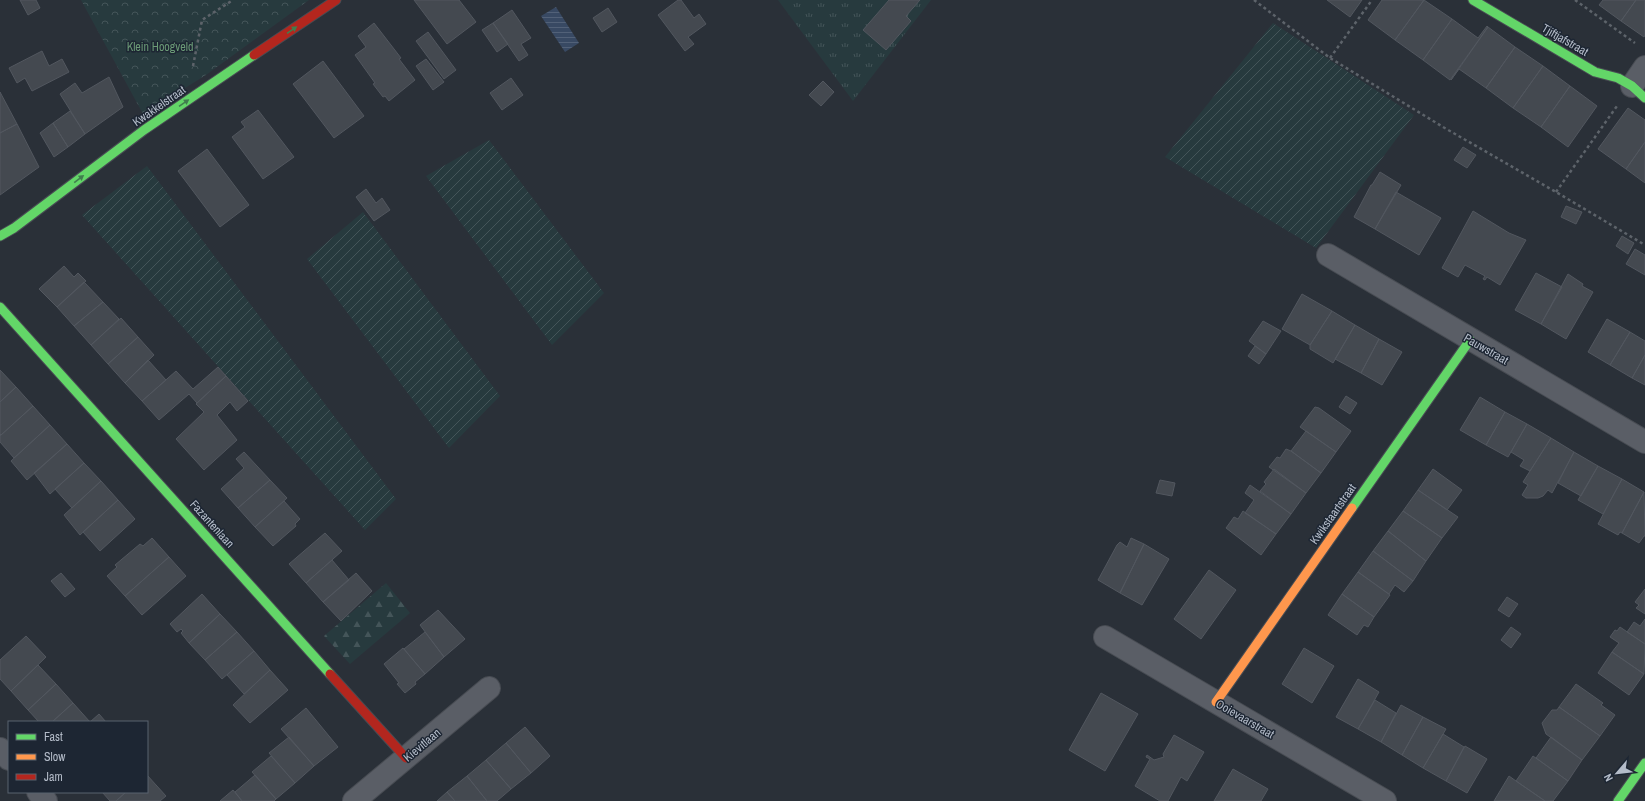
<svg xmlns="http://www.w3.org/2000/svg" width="1645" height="801" font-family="'Archivo Narrow',sans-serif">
  <defs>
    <pattern id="grass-tufts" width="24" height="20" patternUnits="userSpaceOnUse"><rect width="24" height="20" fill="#273a3e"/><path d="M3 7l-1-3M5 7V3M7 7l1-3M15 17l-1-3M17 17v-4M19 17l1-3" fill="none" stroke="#445559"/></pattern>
    <pattern id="forest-firs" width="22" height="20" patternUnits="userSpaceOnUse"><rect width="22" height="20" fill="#273a3e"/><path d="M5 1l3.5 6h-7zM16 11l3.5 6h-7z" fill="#445559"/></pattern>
    <pattern id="park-crowns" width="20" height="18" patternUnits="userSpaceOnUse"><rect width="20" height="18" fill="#273a3e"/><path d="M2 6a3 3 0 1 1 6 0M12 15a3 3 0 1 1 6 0" fill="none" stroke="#445559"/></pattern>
    <pattern id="garden-furrows" width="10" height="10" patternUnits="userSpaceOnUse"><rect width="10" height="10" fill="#273a3e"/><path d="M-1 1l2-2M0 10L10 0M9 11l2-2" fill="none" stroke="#445559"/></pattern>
    <pattern id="water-rules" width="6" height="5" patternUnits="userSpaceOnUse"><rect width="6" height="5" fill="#384963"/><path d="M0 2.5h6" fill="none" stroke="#526178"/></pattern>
  </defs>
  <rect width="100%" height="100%" fill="#2a3038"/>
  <path fill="url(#grass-tufts)" d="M778,0H931L853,101Z"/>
  <path fill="url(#forest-firs)" d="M386,583L410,613L350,664L324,636Z"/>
  <path fill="url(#park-crowns)" d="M81,0H309L206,75L143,114Z"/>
  <path fill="url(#garden-furrows)" d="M1273,23L1414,115L1316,248L1165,157Z
    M489,140L604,293L552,345L426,176Z
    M147,166L396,499L365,530L82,215Z
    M363,212L500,396L449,448L307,259Z"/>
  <path fill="url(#water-rules)" d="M556,7L579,43L565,52L541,16Z"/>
  <path fill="#444950" stroke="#52575f" d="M20,0H36L40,8L28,15Z
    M414,0H459L476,22L447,44Z
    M678,0H681L694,18L699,14L706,24L688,37L694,44L685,51L658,15Z
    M889,0H920L906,16L911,21L886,50L863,30Z
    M1327,0H1362L1350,17Z
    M1382,0H1424L1395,40L1368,20Z
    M1424,0L1452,19L1423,60L1395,40Z
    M1603,0H1636L1621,21L1599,5Z
    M1636,0H1645V35L1644,37L1621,21Z
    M608,8L617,22L602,32L593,18Z
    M512,10L531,38L521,44L528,55L519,61L493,23Z
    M1452,19L1478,38L1487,26L1488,27L1450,80L1423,60Z
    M374,23L401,58L399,59L415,80L389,101L385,96L383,97L373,84L375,83L355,55L366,47L358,36Z
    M493,23L508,44L497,52L482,30Z
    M1488,27L1515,47L1486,88L1459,69L1451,80Z
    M428,32L456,70L444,79L416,41Z
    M1515,47L1543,66L1513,108L1486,88Z
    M42,51L49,66L62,59L69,72L32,91L25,78L17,83L9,68Z
    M426,59L444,82L433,90L416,66Z
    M323,61L364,116L334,138L293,84Z
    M1543,66L1570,86L1541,127L1513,108Z
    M109,77L123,107L85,134L60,94L75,83L82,93Z
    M511,78L523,95L502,110L490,93Z
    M823,81L834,92L821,106L809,95Z
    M1570,86L1597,106L1568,147L1541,127Z
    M0,92L17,124L0,133Z
    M1628,108L1645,120V142L1626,169L1598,149Z
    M258,110L294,157L263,179L232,137L245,127L241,122Z
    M70,111L85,134L68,147L53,123Z
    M53,123L68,147L54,157L40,133Z
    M17,124L39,167L0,195V133Z
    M1645,142V183L1626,169Z
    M1463,147L1476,155L1467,168L1454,160Z
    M207,149L249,205L220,227L178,171Z
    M1380,172L1401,185L1375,229L1354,217L1371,185H1372Z
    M366,189L376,203L382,198L390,210L374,221L356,197Z
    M1396,192L1441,218L1419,255L1375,229Z
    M1566,206L1582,212L1576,224L1561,217Z
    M1473,211L1509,233L1526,240L1500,285L1487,277L1485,280L1483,279L1485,276L1465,265L1458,277L1442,268Z
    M1622,236L1634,243L1628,254L1616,246Z
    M1635,249L1645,255V275L1626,264Z
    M64,266L74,277L78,273L86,281L57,307L39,289Z
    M1536,273L1562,287L1541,324L1515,310Z
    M1568,274L1583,284L1582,286L1593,292L1566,339L1541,324Z
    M84,282L103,302L74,326L57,307Z
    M1302,294L1332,311L1310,345L1282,329Z
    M103,302L119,319L91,345L74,326Z
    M1332,311L1355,325L1333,363L1310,349V345Z
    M121,318L138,337L108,364L91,345Z
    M1607,319L1630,332L1610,365L1588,352Z
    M1263,321L1281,331L1266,354L1249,341Z
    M1355,325L1379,339L1361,373L1335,359Z
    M1630,332L1645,341V355L1632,378L1610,365Z
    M138,337L154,355L125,383L108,364Z
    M1379,339L1402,352L1382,385L1361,373Z
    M1255,346L1266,354L1259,364L1248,356Z
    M1645,355V385L1632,378Z
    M148,360L166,380L142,401L125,383Z
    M218,367L226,376L197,403L189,394L159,420L142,401L176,371L193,389Z
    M0,370L16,387L0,402Z
    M226,376L248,401L237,411L230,402L217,415L237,440L204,470L176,439L204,412L196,404Z
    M16,387L33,406L1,435L0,434V402Z
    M1346,396L1357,403L1350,414L1339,407Z
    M1480,397L1505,412L1486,445L1460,430Z
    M33,406L50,425L14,458L0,442V436Z
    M1315,407L1319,408L1351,431L1336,452L1300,427Z
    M1505,412L1527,424L1508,457L1486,445Z
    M1527,424L1551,438L1530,471L1520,466L1524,460L1511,452Z
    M50,425L67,444L27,480L11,461Z
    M1306,431L1336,452L1321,473L1291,451Z
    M1551,438L1574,452L1552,493L1548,490L1543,496L1538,498H1526L1522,495L1528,485L1523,482Z
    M67,444L84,463L50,494L34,473Z
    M1286,449L1291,451L1321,473L1306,493L1269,467L1277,457L1280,458Z
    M244,452L270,480L238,508L221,489L244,468L236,459Z
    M1574,452L1598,466L1581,496L1558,483Z
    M84,463L101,481L72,508L55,489Z
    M1598,466L1622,479L1603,514L1578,500Z
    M1274,469L1306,493L1291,514L1260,491L1266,484L1264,482Z
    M1433,469L1462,490L1447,510L1418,490Z
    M1622,479L1644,492L1622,533L1620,532L1618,535L1598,524Z
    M270,480L287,498L255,527L238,508Z
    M1160,480L1175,483L1172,496L1156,493Z
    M101,481L118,500L80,535L64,515Z
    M1250,485L1291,514L1276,534L1245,513L1254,500L1245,493Z
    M1418,490L1458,517L1442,538L1403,511Z
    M1644,492L1645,536H1644L1639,543L1622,533Z
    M118,500L135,519L100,551L83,532Z
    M284,501L300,519L295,524L296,526L273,546L255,527Z
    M1243,511L1276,534L1261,555L1226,528L1234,517L1238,519Z
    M1403,511L1442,538L1426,561L1388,531Z
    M1388,531L1426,561L1413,581L1373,551Z
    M325,533L342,551L306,583L289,564Z
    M152,538L169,557L125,596L107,576L117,567L115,565L140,544L143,546Z
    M1131,538L1144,544L1120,593L1098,580L1117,545L1120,542L1127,547Z
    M1144,544L1169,559L1142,605L1120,593Z
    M1373,551L1413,581L1404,592L1395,585L1389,594L1358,572Z
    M169,557L186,576L142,615L125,596Z
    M332,560L349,580L323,602L306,583Z
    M1209,570L1236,590L1201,639L1174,619Z
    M1358,572L1390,595L1374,617L1342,594Z
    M61,573L75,589L65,597L51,581Z
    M356,573L372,591L341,621L323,602Z
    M1645,589V614L1636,608L1639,605L1635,602Z
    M202,594L220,614L189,643L181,633L183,631L181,629L177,632L170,624Z
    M1342,594L1374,617L1368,627L1364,625L1357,635L1328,615Z
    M1507,597L1518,604L1509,617L1498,610Z
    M438,610L465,639L444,657L420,625Z
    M220,614L237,632L205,660L189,643Z
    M1645,619V644L1627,632L1634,622L1640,626Z
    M1511,627L1521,634L1511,648L1501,640Z
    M1620,627L1645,644L1644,674L1612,652L1619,643L1610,637L1615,630L1617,631Z
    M237,632L254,651L222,679L205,660Z
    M425,632L444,657L425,674L404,649Z
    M26,636L46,657L11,691L0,679V660Z
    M403,648L425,674L415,682L416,684L405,693L397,684L399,683L384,664Z
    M1304,648L1334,666L1312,703L1282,684Z
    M254,651L270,670L244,694L227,675Z
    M1612,652L1644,674L1629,695L1598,673Z
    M38,665L56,684L28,710L11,691Z
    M270,670L288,690L250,723L233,705Z
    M1358,679L1379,692L1358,729L1336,717Z
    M56,684L73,703L52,722H39L28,710Z
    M1576,684L1603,703L1601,705L1615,715L1600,736L1559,707Z
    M1101,693L1138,714L1105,771L1069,750Z
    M1375,700L1396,713L1381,742L1358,729Z
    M73,703L90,722H52Z
    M1401,705L1423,717L1402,755L1381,742Z
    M1559,707L1600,736L1582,760L1546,734L1542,723L1552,710H1557Z
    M306,708L338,747L314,766L281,729Z
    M99,714L106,722H90Z
    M1423,717L1446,729L1423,768L1402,755Z
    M525,727L550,756L531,773L506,743Z
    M1443,734L1464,747L1446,781L1423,768Z
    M1174,735L1204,752L1187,781L1181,777L1168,801H1160L1135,786L1150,759L1146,757L1147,755L1154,760L1164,757L1163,754Z
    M289,737L314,766L295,783L269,753Z
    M1551,737L1582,760L1568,781L1536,758Z
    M506,743L531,773L511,789L486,760Z
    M1465,746L1487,759L1467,793L1446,781Z
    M271,756L295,783L276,799L252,772Z
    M1533,756L1568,781L1553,801H1545L1516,781Z
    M486,760L511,789L497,801H487L467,776Z
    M1233,769L1268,789L1261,801H1214Z
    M147,775L166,796L160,801H116L126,792H147Z
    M255,775L276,799L274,801H242L235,792Z
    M467,776L487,801H455L447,792Z
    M1509,776L1516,781L1545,801H1494Z
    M233,790L242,801H220Z
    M102,792H126L116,801H110Z
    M447,792L455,801H437Z"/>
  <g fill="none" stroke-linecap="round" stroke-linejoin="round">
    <defs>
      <path id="street" d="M1632,86L1645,67
        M1328,255L1645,442
        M1105,637L1385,801
        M0,749L9,759
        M38,792L46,801
        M354,801L489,688"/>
      <path id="fast" d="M1473,0L1595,72L1618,78L1632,86L1645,98
        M0,236L14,228L144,130L254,55
        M0,307L330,674
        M1352,508L1470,340
        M1618,801L1645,763"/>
      <path id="slow" d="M1216,702L1352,508"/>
      <path id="jam" d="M254,55L336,0
        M330,674L406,758"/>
    </defs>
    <use href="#street" stroke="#484c53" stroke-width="24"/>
    <use href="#fast" stroke="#484c53" stroke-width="11"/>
    <use href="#slow" stroke="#484c53" stroke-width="11"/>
    <use href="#jam" stroke="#484c53" stroke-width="11"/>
    <path stroke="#5d636a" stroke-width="2.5" stroke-dasharray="3 3" stroke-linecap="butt" d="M1254,0L1330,58L1443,127L1556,192L1645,245
      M1575,0L1635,43
      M1330,58L1372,0
      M193,66L202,20L233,0
      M1556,192L1617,106"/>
    <use href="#street" stroke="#5a5e66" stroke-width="22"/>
    <use href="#fast" stroke="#63d668" stroke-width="9"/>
    <use href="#slow" stroke="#ff974d" stroke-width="9"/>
    <use href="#jam" stroke="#b3261e" stroke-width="9"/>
  </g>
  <defs><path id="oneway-solid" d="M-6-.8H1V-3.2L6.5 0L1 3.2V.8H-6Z"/></defs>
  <g fill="#407e4e">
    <use href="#oneway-solid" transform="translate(292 30) rotate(-34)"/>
    <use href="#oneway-solid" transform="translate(184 103) rotate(-34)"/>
    <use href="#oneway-solid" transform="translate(79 179) rotate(-37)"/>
  </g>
  <g text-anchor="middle" stroke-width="3" stroke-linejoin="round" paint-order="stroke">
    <g font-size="12" fill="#b4bcc9" stroke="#1d2633">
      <text transform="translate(1565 40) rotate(30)" y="4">Tjiftjafstraat</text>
      <text transform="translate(159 106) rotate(-35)" y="4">Kwakkelstraat</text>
      <text transform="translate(1486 349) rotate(30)" y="4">Pauwstraat</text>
      <text transform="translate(1333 514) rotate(-55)" y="4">Kwikstaartstraat</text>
      <text transform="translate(212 524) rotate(48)" y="4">Fazantenlaan</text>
      <text transform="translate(1245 719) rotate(30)" y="4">Ooievaarstraat</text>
      <text transform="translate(422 745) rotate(-40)" y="4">Kievitlaan</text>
    </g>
    <g font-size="12" fill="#6b9a76" stroke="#1d2633">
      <text x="160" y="51">Klein Hoogveld</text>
    </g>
  </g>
  <rect x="8" y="721" width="140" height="72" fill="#1d2633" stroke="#59626f"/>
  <rect x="16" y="734" width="20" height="6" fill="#63d668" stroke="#59626f"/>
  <text x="44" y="741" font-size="12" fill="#b4bcc9">Fast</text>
  <rect x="16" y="754" width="20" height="6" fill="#ff974d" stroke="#59626f"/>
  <text x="44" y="761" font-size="12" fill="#b4bcc9">Slow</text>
  <rect x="16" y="774" width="20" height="6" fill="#b3261e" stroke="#59626f"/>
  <text x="44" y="781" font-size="12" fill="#b4bcc9">Jam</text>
  <g transform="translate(1617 773) rotate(242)" stroke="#1d2633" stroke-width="3" paint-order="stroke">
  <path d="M0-3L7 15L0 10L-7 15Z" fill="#b4bcc9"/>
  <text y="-6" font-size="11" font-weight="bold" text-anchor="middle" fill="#b4bcc9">N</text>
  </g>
</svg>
